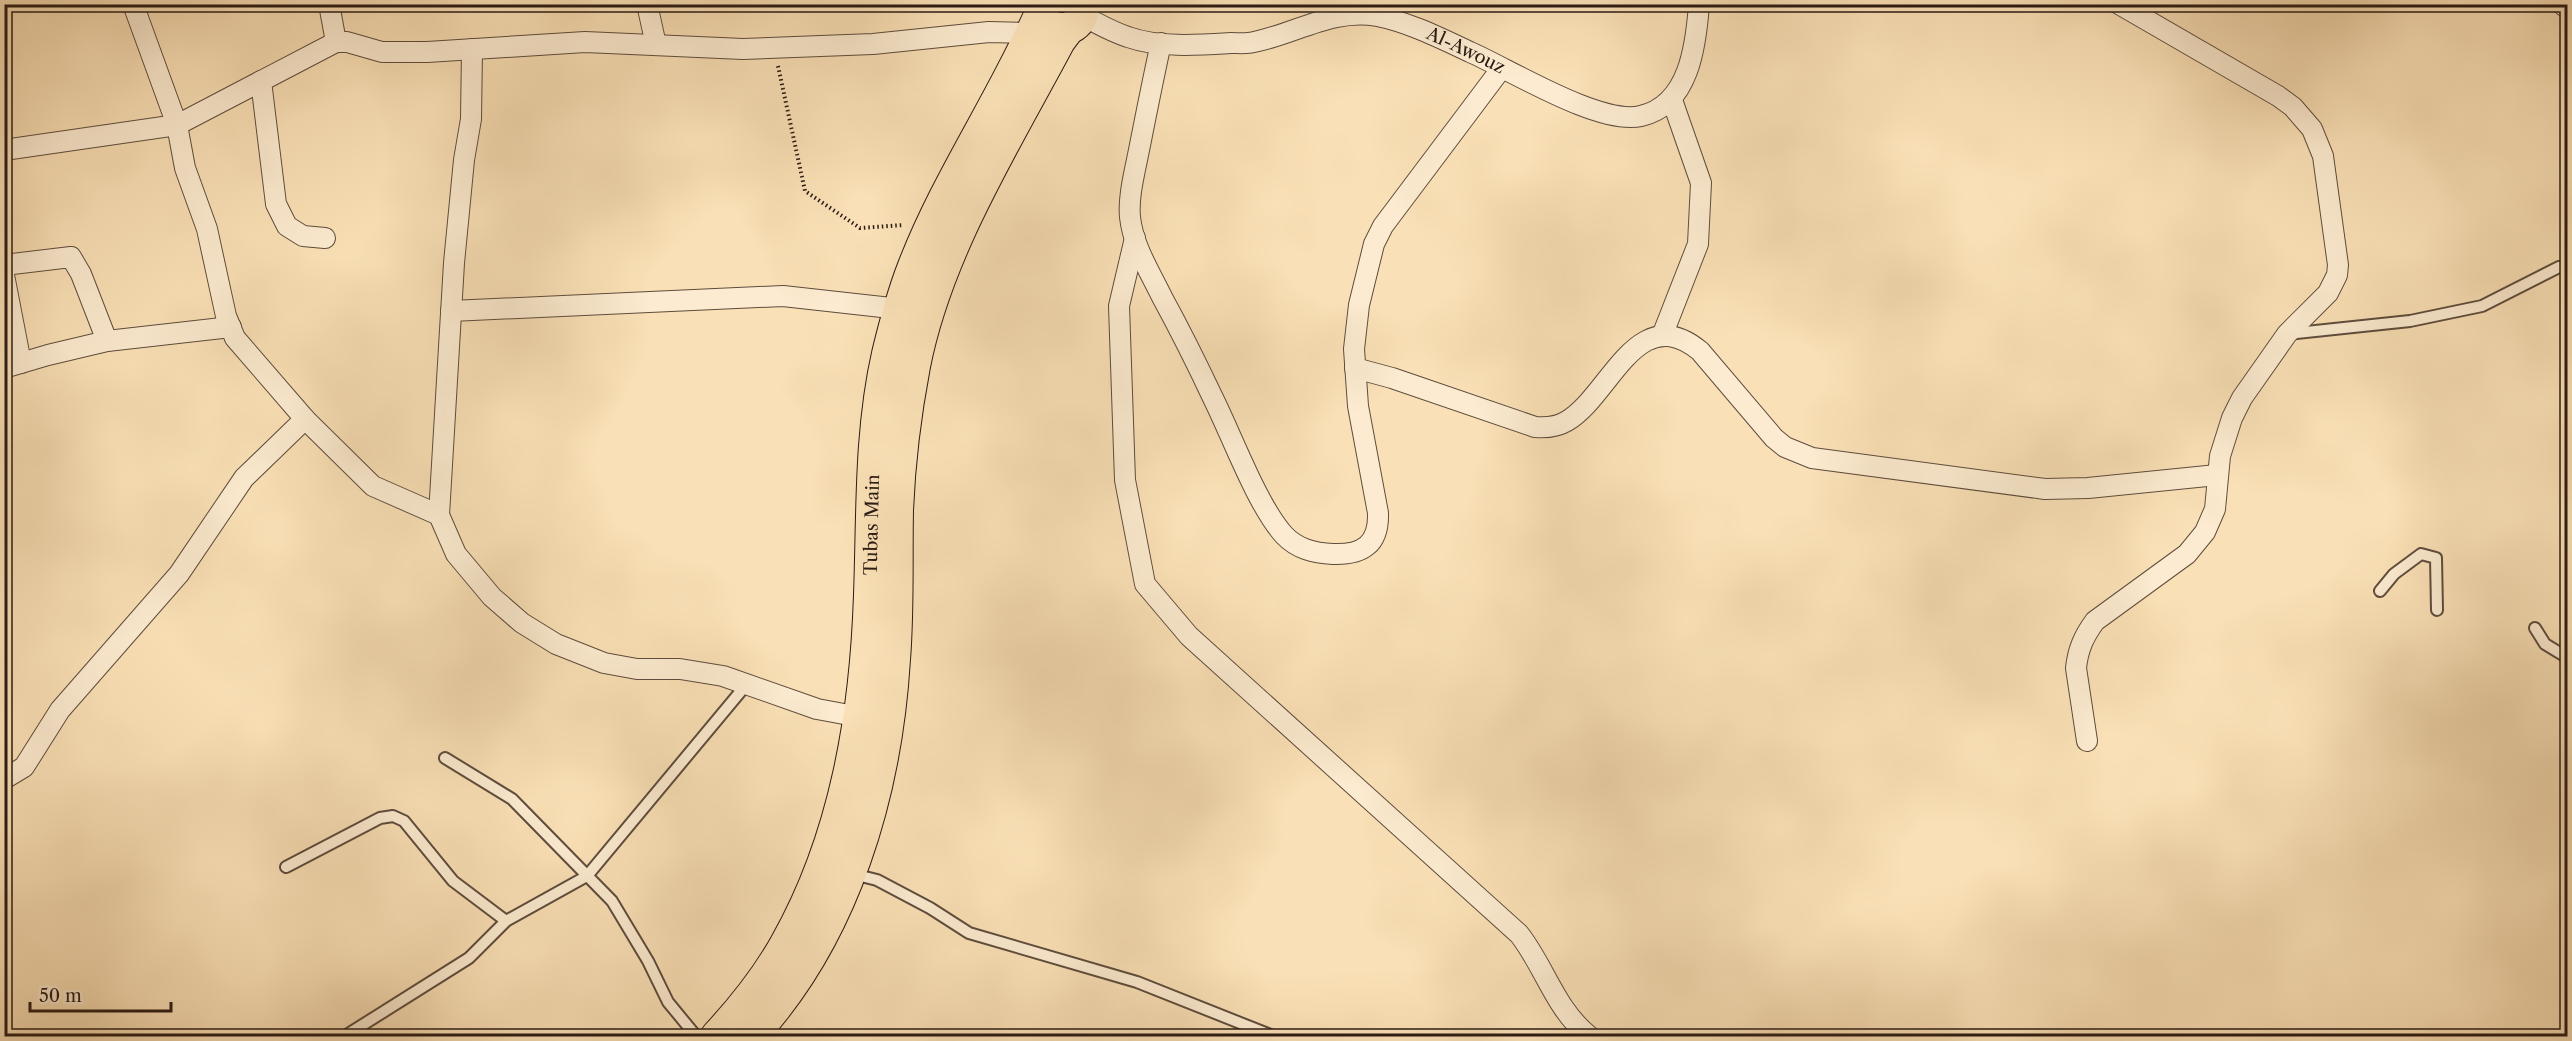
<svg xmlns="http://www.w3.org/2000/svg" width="2572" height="1041" font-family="'Libre Caslon Text',serif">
  <rect width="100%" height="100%" fill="#fae0b6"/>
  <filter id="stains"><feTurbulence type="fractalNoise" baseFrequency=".00333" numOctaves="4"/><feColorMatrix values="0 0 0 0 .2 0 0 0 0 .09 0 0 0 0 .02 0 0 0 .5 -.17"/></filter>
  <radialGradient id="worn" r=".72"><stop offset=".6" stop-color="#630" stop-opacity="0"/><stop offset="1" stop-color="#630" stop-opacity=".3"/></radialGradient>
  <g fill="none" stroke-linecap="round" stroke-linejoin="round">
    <defs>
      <path id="service" d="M2287,334L2410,321L2482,306L2559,267L2568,266
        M2380,591L2394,574L2421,554L2436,558L2437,610
        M2535,628L2545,644L2568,658
        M445,758L512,799L612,901L648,961L668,1002L696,1036
        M286,867L380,818L393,816L404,821L453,881L506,921L587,876L746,685
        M853,874L877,880L930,908L969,933L1137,982L1273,1036
        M345,1036L469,958L506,921"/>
      <g id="minor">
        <path d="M133,4L177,125L185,168L207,229L226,316L235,338L305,419L373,486L439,515L456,554L492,597L522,623L556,644L604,663L637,669H680L723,676L817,709L871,719"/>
        <path d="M329,4L336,42"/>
        <path d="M647,4L656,45"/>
        <path d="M2562,4L2568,9"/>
        <path id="s1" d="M1083,16C1097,23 1112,32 1128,37C1159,48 1199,45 1231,43C1239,43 1247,44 1254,42C1295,34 1333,8 1377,16C1408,22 1440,38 1470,52C1509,69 1600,126 1641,116C1689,105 1696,46 1699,4"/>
        <path d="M1161,43C1153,79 1146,115 1139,150C1135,171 1128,196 1130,217C1133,246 1150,272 1162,297C1180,330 1197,364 1213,398C1232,436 1257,505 1284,535C1297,549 1314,553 1333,554C1363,555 1379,544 1378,513L1358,406L1354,349L1359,305L1374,244L1383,226L1501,69"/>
        <path d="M261,81L276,204L287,226L303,236L325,238"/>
        <path d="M4,150L177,125L336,42H347L382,52H427L585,42L743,49L873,44L989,32L1032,33"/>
        <path d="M1135,238L1119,306L1125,480L1145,584L1189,636L1519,934C1545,967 1555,1009 1589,1036"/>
        <path d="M4,265L71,257L81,274L107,341"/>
        <path d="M4,275L21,363"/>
        <path d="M451,311L783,296L900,309"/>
        <path d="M1662,336L1698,244L1701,183L1672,100"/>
        <path d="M4,368L48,355L107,341L231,327"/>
        <path d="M1355,368L1392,378L1535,427C1546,428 1557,427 1567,421C1610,396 1637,299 1700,351L1774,438L1785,447L1812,458L2045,489L2088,488L2217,475"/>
        <path d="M439,515L454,263L464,160L471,119L472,49"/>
        <path d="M2087,741L2076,668C2078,649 2084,636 2095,621L2187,554L2205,532L2215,509L2220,456L2232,418L2242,398L2287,334L2328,293L2337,275L2338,265L2323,156L2312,129L2293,107L2278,96L2119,4"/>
        <path d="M4,779L24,767L60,710L179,574L244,478L305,419"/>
      </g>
      <g id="primary">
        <path d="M1050,26C1067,35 1085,23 1083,4"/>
        <path id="s2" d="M717,1036C743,1008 767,978 786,944C846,838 866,715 870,595C873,514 870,433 888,354C895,325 902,297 913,269C947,180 1003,100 1041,13"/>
        <path d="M751,1036C844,936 886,793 894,659C898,609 896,559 897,510C899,462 905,413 914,366C936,252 1005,143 1059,41L1068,29"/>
      </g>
    </defs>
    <use href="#service" stroke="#5e4c3d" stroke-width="14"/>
    <use href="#minor" stroke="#5e4c3d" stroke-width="22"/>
    <use href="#primary" stroke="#2a1b15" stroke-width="34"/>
    <path stroke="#2a1b15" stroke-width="4" stroke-dasharray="1.5 3" stroke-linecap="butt" d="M778,66L805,191L860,228L904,225"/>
    <use href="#service" stroke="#fcebd0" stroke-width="10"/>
    <use href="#minor" stroke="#fcebd0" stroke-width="20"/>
    <use href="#primary" stroke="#fae0b6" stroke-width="32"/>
  </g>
  <g text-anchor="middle" stroke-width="4.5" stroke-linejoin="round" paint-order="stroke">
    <g font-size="18" fill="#2a1b15" stroke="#fcebd0">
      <text dy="6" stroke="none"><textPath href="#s1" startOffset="399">Al-Awouz</textPath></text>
      <text dy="6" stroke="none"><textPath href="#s2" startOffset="548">Tubas Main</textPath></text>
    </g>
  </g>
  <rect width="2572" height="1041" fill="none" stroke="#fae0b6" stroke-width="24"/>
  <rect x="6" y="6" width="2560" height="1029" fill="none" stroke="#2a1b15" stroke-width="3"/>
  <rect x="12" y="12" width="2548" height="1017" fill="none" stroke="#2a1b15" stroke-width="1.5"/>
  <path d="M30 1002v9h141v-9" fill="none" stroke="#2a1b15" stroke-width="3"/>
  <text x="39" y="1002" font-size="18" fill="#2a1b15" stroke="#fcebd0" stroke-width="4.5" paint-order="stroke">50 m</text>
  <rect width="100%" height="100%" filter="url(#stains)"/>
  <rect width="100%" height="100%" fill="url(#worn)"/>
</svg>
